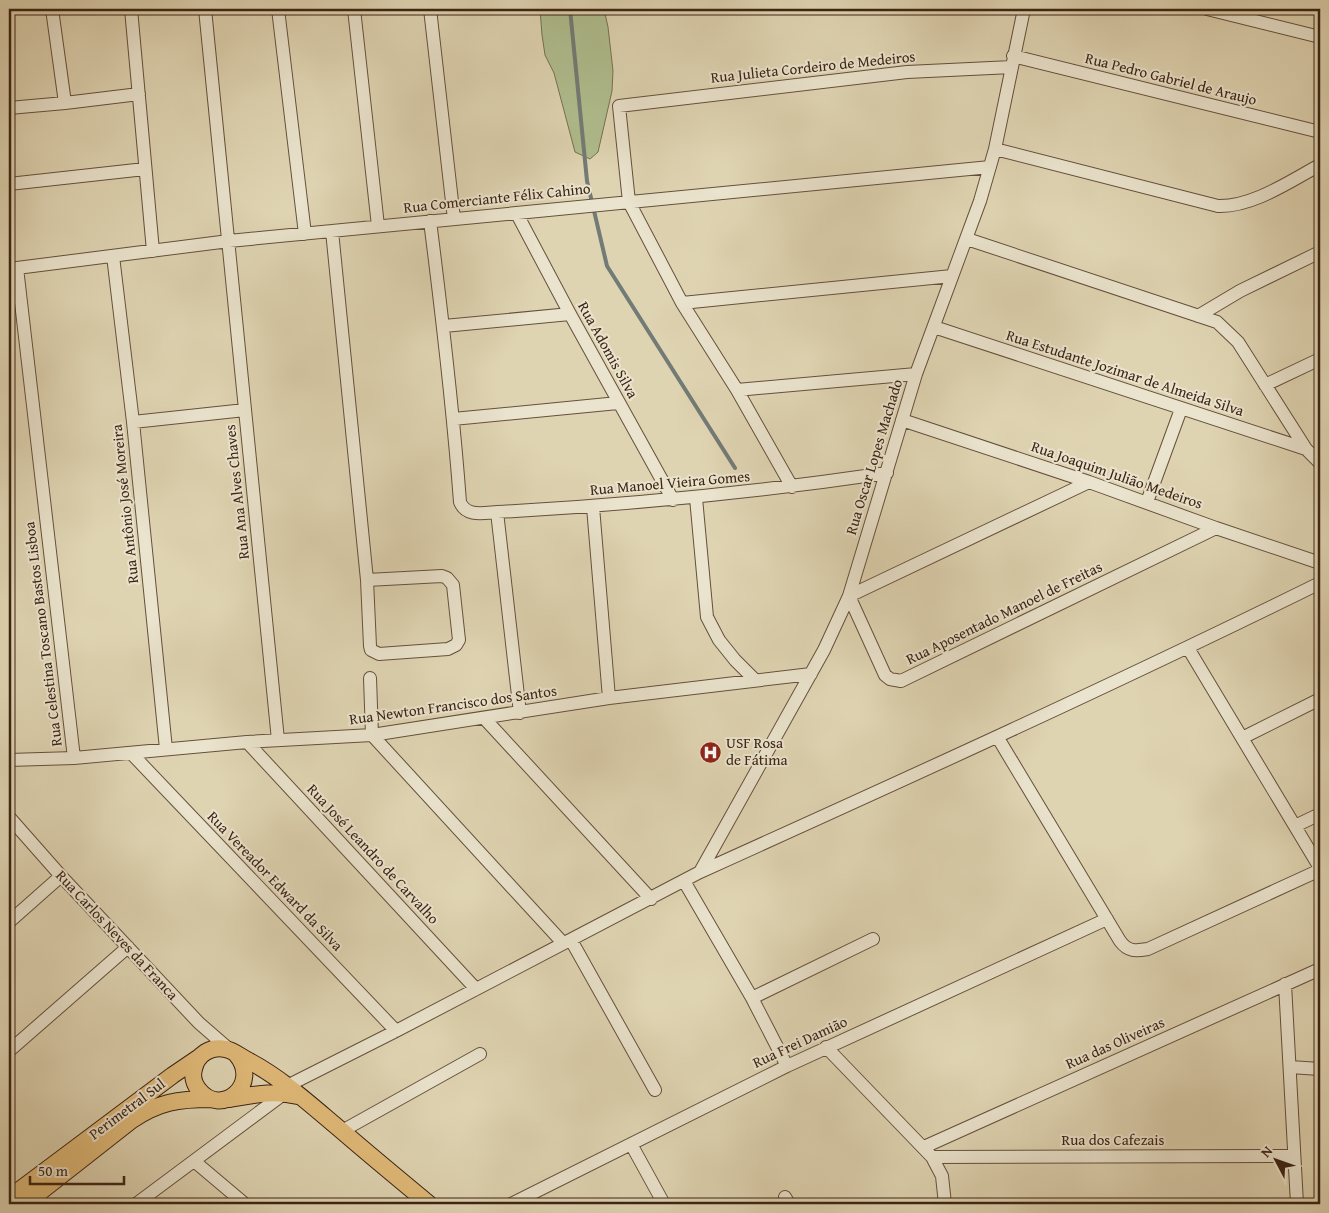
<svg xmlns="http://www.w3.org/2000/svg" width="1329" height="1213" font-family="'Gentium Book Plus',serif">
  <rect width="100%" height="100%" fill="#dfd4b2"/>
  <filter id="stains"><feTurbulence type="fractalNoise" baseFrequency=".004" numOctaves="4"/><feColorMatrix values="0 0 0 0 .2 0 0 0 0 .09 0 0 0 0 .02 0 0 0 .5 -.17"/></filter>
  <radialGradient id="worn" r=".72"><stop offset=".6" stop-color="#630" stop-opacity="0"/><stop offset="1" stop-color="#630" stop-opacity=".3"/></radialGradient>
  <path fill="#afbd8e" stroke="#767052" d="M540,9H604L608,27L613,71L612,91L598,152L590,159L575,152L554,73L545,55L542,35Z"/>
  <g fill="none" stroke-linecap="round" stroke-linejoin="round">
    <path stroke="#737b76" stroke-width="4" d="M570,9L587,181L607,266L735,468"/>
    <defs>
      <path id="minor" d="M52,9L65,103
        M131,9L153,251
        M205,9L278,740
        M278,9L305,234
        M354,9L378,226
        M430,9L454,219
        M1207,9L1320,37
        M1013,56L1320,132
        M9,108L65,103L139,94
        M995,149L1218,206C1253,207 1290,181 1320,165
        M9,184L145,169
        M517,214L570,314L673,500
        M430,221C442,315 453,408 460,502C466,517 483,513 497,512C628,505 757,492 887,473
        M332,231L367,580
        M967,239L1217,322L1238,342L1306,449L1320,463
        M113,256L133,422L166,749
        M17,268L74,758
        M9,269L229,241L990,167
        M682,303L952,276
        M1198,316L1240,291L1320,252
        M444,326L570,314
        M934,327L1306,449
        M1265,385L1320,359
        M737,390L916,374
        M453,419L618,403
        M902,420L1089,482L1216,528L1320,563
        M133,422L245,410
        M1089,482L849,596L885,675L890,679L901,681L1216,528
        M792,487L737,390L682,303L629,202L619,106L907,72L1012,67
        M696,498L707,617L719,640L735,660L755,680
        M1147,502L1181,409
        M593,507L609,698
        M497,512L520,713
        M442,576L447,578L453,585L459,640L456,645L448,649L379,654L371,650L370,646L367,580Z
        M1188,648L1320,868
        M370,678L372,735L563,943
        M484,718L651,899
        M998,738L1120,941C1128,952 1136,951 1148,949L1320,870
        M1242,738L1320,699
        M247,742L476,989
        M131,753L396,1031
        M9,760L74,758L247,742L372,735L609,698L811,674
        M9,817L61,876L199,1023L229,1049
        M1295,826L1320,814
        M700,872C908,778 1115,684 1320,583
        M684,881L752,998L787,1066
        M9,922L61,876
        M571,940L655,1090
        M1285,984L1297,1204
        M752,998L873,939
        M826,1047L932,1157L942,1176L945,1204
        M9,1051L128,947
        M1290,1067L1320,1069
        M287,1086L396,1031L700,872L824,650L849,596L916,374L980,201L995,149L1024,9
        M342,1131L480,1054
        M631,1144L664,1204
        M924,1147L1320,969
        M932,1157L1294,1156
        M194,1161L245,1204
        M785,1197L789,1204
        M136,1204L285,1093
        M511,1204L787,1066L1107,919"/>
      <path id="major" d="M236,1054C262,1084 221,1118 199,1090C194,1084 192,1076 194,1069C197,1054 211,1046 225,1049C233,1050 241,1057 249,1061C283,1079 312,1106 342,1131C371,1156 400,1180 429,1204
        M229,1099C253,1095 274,1090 298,1096
        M9,1198L173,1075L198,1058
        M25,1204L132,1120C159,1102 178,1099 211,1099"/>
    </defs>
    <use href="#minor" stroke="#65503c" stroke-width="14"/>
    <use href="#major" stroke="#3c2415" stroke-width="18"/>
    <use href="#minor" stroke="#eae3cd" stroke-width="12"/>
    <use href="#major" stroke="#e0ba79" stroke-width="16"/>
  </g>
  <defs>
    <symbol id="hospital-disc" viewBox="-11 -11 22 22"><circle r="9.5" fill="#8f2418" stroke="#eae3cd"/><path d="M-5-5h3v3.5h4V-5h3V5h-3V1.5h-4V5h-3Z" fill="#fff"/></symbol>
  </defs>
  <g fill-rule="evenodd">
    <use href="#hospital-disc" x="698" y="740" width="25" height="25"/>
  </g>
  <g text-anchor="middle" stroke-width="4" stroke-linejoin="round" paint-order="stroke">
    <g font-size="15" fill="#3c2415" stroke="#eae3cd">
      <text transform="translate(813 67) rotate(-6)" y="5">Rua Julieta Cordeiro de Medeiros</text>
      <text transform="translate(1171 79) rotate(14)" y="5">Rua Pedro Gabriel de Araujo</text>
      <text transform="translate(497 198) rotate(-6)" y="5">Rua Comerciante Félix Cahino</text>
      <text transform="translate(608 350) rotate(61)" y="5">Rua Adomis Silva</text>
      <text transform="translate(1125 373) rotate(18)" y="5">Rua Estudante Jozimar de Almeida Silva</text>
      <text transform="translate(874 457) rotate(-73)" y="5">Rua Oscar Lopes Machado</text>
      <text transform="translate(1117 475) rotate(19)" y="5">Rua Joaquim Julião Medeiros</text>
      <text transform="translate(670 483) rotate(-5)" y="5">Rua Manoel Vieira Gomes</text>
      <text transform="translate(237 492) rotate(-96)" y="5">Rua Ana Alves Chaves</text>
      <text transform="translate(125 504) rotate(-96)" y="5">Rua Antônio José Moreira</text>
      <text transform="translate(1004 613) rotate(-26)" y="5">Rua Aposentado Manoel de Freitas</text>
      <text transform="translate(43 634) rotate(-97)" y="5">Rua Celestina Toscano Bastos Lisboa</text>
      <text transform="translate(453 705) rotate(-8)" y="5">Rua Newton Francisco dos Santos</text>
      <text transform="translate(373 854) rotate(47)" y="5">Rua José Leandro de Carvalho</text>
      <text transform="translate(275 881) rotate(46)" y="5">Rua Vereador Edward da Silva</text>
      <text transform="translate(117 935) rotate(47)" y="5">Rua Carlos Neves da Franca</text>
      <text transform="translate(800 1042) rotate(-25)" y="5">Rua Frei Damião</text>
      <text transform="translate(1115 1043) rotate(-24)" y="5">Rua das Oliveiras</text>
      <text transform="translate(127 1109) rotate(-37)" y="5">Perimetral Sul</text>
      <text x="1113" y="1145">Rua dos Cafezais</text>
    </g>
    <g font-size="15" fill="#3c2415" stroke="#eae3cd" text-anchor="start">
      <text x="726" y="748">USF Rosa<tspan x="726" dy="17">de Fátima</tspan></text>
    </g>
  </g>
  <rect width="1329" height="1213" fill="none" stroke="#dfd4b2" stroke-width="30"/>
  <rect x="10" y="10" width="1309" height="1193" fill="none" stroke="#3c2415" stroke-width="2.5"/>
  <rect x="15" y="15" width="1299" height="1183" fill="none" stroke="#3c2415"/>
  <g transform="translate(1276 1160) rotate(311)" stroke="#eae3cd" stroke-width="4" paint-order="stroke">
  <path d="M0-4L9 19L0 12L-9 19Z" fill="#3c2415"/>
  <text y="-8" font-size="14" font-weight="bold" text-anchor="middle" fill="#3c2415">N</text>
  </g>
  <path d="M30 1176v8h94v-8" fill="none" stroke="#3c2415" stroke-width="2.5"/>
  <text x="38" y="1176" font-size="15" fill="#3c2415" stroke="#eae3cd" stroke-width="4" paint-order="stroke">50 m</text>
  <rect width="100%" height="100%" filter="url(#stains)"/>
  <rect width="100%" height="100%" fill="url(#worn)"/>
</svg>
